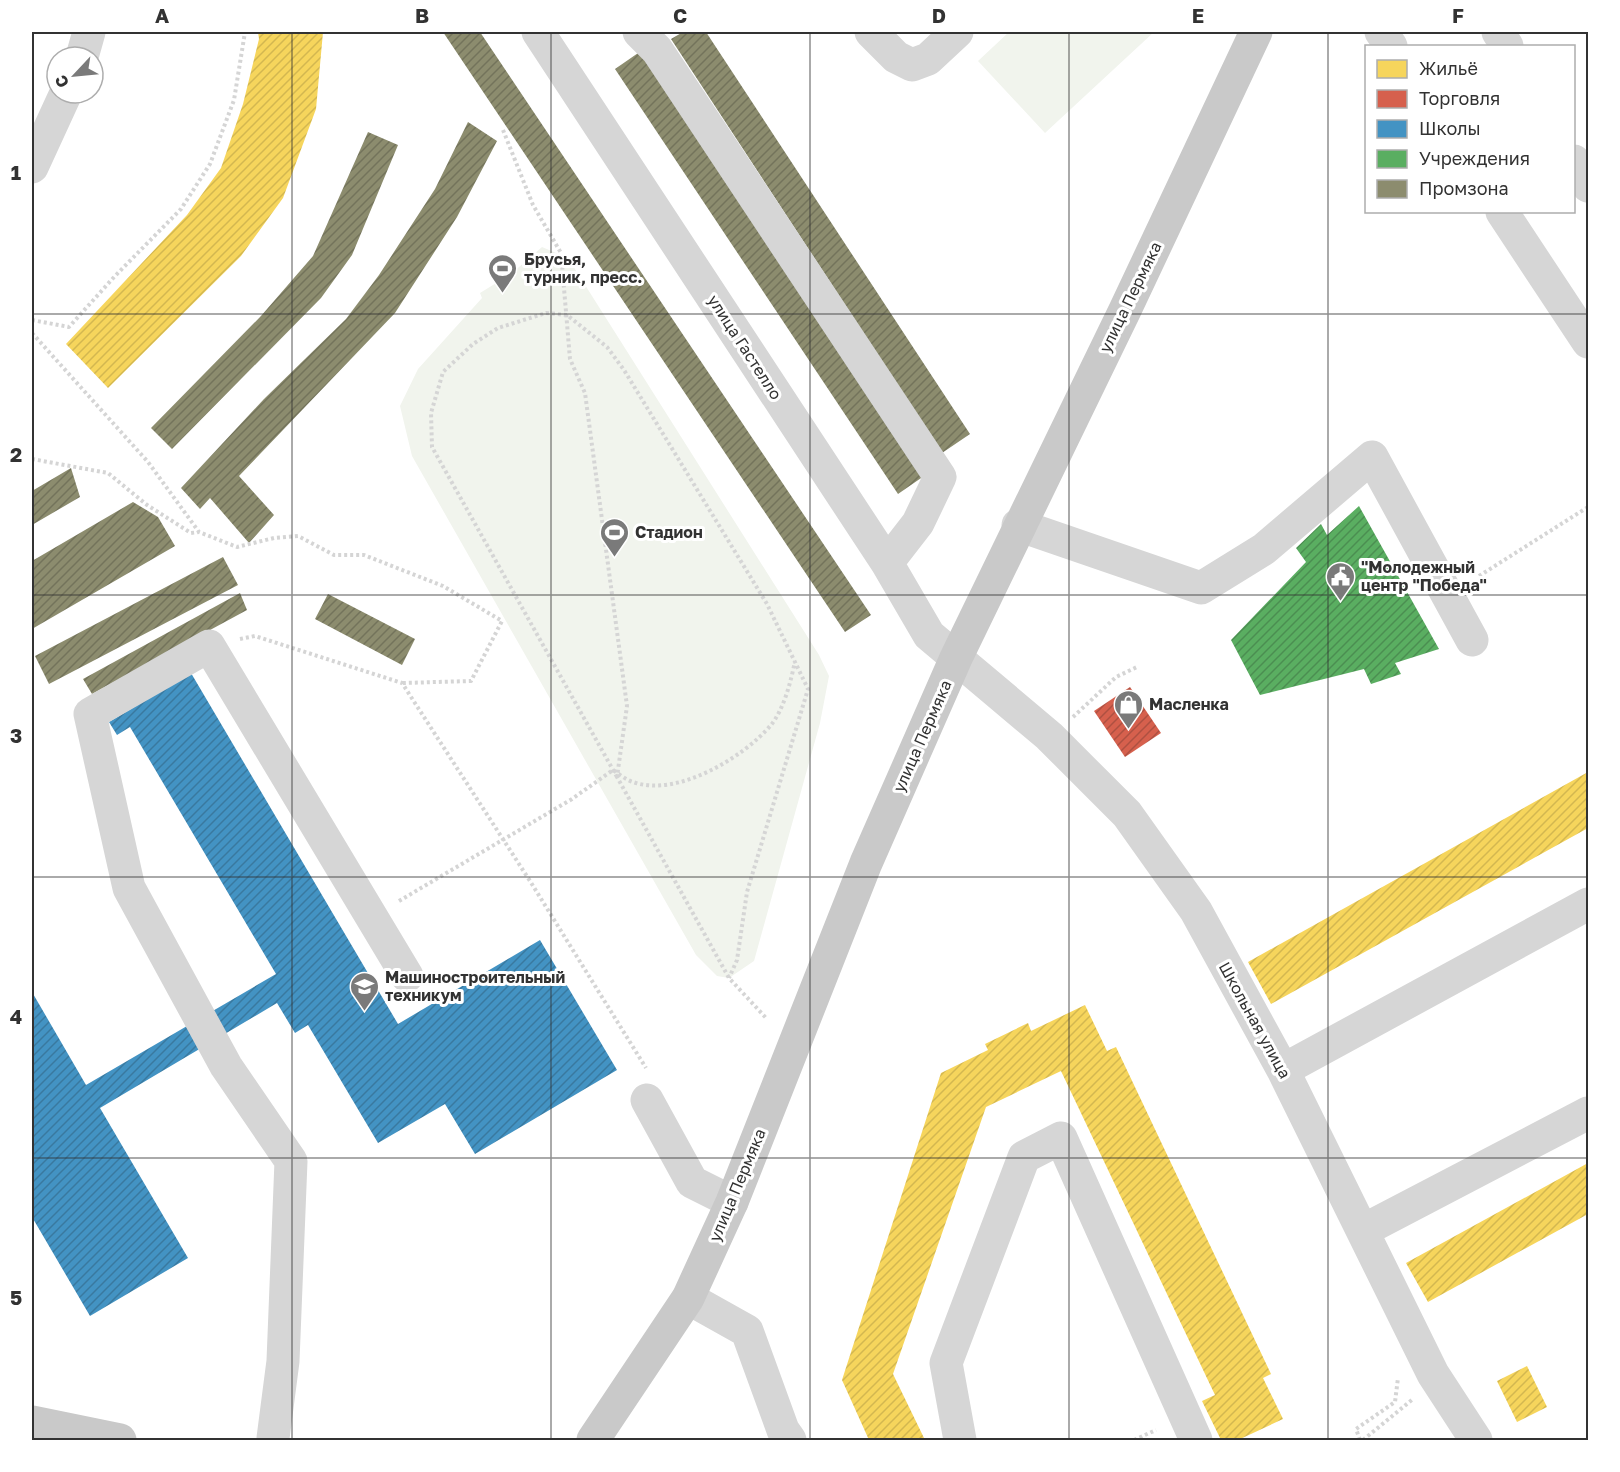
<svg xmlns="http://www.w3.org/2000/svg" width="1620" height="1472" font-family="'Golos Text',sans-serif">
  <defs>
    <pattern id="homes-hatch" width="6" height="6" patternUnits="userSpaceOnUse" patternTransform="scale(1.5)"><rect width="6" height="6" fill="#f6d55c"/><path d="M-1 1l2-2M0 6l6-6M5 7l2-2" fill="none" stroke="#d3b750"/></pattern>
    <pattern id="shops-hatch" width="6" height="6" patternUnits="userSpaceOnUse" patternTransform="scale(1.5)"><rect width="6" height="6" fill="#d6604d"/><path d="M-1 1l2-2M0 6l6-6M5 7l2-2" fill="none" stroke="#ae5041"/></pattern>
    <pattern id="schools-hatch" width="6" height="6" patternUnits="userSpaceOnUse" patternTransform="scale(1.5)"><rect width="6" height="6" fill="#4393c3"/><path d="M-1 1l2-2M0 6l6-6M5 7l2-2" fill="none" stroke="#39799f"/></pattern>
    <pattern id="public-hatch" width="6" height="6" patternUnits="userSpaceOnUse" patternTransform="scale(1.5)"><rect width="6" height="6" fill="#5aae61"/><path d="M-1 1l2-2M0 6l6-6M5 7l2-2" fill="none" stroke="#4b8e51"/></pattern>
    <pattern id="industry-hatch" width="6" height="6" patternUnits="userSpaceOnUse" patternTransform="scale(1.5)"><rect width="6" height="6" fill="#8c8c6e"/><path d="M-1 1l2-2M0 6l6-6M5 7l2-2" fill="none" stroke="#73735b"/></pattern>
  </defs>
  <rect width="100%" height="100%" fill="#fff"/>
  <path fill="#f1f4ed" d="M1009,32H1154L1045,133L978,61Z
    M542,247L568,258L819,655L829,676L820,723L754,961L729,978L717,976L696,955L412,456L400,406L418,369L482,298L480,293L511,274Z"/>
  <path fill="url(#homes-hatch)" d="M258,32H323L316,109L283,198L241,256L108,388L66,344L187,215L221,168L243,104L259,39Z
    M1588,772V828L1271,1004L1248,962Z
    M1085,1005L1107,1051L1116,1047L1271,1374L1263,1378L1283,1419L1238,1440H1221L1202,1401L1215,1395L1061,1071L986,1107L893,1374L924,1438L869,1440L842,1380L941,1073L988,1050L985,1044L1028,1023L1031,1031Z
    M1588,1163V1214L1428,1302L1406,1263Z
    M1527,1366L1547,1407L1517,1422L1497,1381Z"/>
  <path fill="url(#shops-hatch)" d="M1130,687L1161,733L1125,757L1094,711Z"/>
  <path fill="url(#schools-hatch)" d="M191,673L398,1024L540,940L617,1070L475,1154L445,1104L378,1143L308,1025L295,1033L277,1003L100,1108L188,1258L90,1316L32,1217V992L86,1085L276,974L130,727L117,735L109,722Z"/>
  <path fill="url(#public-hatch)" d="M1359,506L1439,649L1395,663L1401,674L1371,684L1364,669L1260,695L1231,640L1306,562L1296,548L1321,524L1327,535Z"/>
  <path fill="url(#industry-hatch)" d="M443,32H480L871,615L845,632Z
    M683,32H706L970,434L942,453L671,39Z
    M641,51L924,476L898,494L615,69Z
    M468,122L497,141L457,217L395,313L239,476L274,515L249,543L210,498L200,509L181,488L264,399L346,319L379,275L435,189Z
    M368,132L398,145L352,255L321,298L172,449L151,428L261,316L313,256Z
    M71,468L80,497L32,525V491Z
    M133,502L158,517L175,546L32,629V561Z
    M223,557L238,585L49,684L35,656Z
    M240,593L247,610L92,694L83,679Z
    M328,594L415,639L402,665L315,619Z"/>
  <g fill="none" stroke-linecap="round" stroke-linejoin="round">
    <path stroke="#d5d5d5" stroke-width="4" stroke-dasharray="3 3" stroke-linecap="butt" d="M503,130L533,205L561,253L570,359L585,393L627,706L617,777L729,978L767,1019
      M32,320L69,327L115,276L181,209L210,164L234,100L245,32
      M32,333L148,462L199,532L237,547L274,538L298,536L334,555H364L443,586L502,621L471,681L403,683
      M32,459L108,473L147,505L191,533L199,532
      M1479,576L1588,507
      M240,639L255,636L402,683L530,881L646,1068
      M1073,717L1116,677L1137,667
      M617,777L432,447L431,413L443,372L473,344L498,328L546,313L567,315L607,347L624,370L767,604L808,689L747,892L737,960L729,978
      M399,901L572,799L613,770C619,774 626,780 633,782C677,798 744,757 771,725C784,709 791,681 795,661
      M1134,1440L1156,1430
      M1360,1440L1356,1429L1395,1402L1398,1378
      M1363,1440L1413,1399"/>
    <path stroke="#d6d6d6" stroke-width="33" d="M538,32L887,563L929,635L1049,736L1127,814L1196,911L1283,1070L1433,1374L1476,1440
      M639,32L657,50L940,477L918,523L887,563
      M871,32L896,57L912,65L928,59L957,32
      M1381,32L1391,46
      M1498,32L1507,46
      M82,57L89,32
      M1574,161L1588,186
      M32,167L66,93
      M1502,212L1588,342
      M1018,525L1201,588L1264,549L1372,457L1472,640
      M1283,1070L1588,904
      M647,1100L692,1182L732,1202
      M1364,1230L1588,1113
      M688,1298L747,1331L783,1430L790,1440
      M273,1438L283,1361L291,1161L226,1066L129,888L90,714L209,646L407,976
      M960,1440L946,1363L1024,1157L1061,1138L1196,1440"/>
    <path stroke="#c9c9c9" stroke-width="33" d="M32,1422L120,1440
      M593,1440L688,1298L732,1202L866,863L956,658L1125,310L1256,32"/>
  </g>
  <path fill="none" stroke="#323232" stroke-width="1.5" stroke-opacity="0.55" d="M292,32V1440M551,32V1440M810,32V1440M1069,32V1440M1328,32V1440M32,314H1588M32,595H1588M32,877H1588M32,1158H1588"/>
  <defs>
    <symbol id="stadium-pin" viewBox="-11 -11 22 30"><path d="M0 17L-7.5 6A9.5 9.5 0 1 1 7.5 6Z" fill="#7a7a7a" stroke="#fff"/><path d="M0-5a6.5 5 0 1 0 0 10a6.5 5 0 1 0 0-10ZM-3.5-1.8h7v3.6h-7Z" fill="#fff"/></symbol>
    <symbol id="civic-pin" viewBox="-11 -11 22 30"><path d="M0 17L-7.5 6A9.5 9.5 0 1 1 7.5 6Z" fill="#7a7a7a" stroke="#fff"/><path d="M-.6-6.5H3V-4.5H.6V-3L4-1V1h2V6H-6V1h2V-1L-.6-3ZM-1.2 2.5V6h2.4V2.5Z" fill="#fff"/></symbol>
    <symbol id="shop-pin" viewBox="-11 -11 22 30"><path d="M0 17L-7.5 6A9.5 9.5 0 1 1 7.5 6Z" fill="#7a7a7a" stroke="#fff"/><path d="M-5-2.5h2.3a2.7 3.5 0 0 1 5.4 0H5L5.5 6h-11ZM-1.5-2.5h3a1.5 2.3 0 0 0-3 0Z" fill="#fff"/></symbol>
    <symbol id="university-pin" viewBox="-11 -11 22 30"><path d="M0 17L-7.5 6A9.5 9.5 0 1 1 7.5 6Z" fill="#7a7a7a" stroke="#fff"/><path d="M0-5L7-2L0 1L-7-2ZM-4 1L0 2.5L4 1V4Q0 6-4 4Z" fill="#fff"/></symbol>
  </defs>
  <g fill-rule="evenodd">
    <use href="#stadium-pin" x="486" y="252" width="33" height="45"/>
    <use href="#stadium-pin" x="598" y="516" width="33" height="45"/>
    <use href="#civic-pin" x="1324" y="560" width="33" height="45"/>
    <use href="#shop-pin" x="1112" y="688" width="33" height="45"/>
    <use href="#university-pin" x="348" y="970" width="33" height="45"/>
  </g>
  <g text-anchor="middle" stroke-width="6" stroke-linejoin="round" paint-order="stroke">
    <g font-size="16" font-weight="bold" fill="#323232" stroke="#fff" text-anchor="start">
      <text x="524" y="265">Брусья,<tspan x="524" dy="18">турник, пресс.</tspan></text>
      <text x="635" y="538">Стадион</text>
      <text x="1361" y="573">"Молодежный<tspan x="1361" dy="18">центр "Победа"</tspan></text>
      <text x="1149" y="710">Масленка</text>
      <text x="385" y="983">Машиностроительный<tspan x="385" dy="18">техникум</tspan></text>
    </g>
    <g font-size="16" fill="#323232" stroke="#fff">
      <text transform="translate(1130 297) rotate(-64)" y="6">улица Пермяка</text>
      <text transform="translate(745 347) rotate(57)" y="6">улица Гастелло</text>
      <text transform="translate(922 736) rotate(-66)" y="6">улица Пермяка</text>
      <text transform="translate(1255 1020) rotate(61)" y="6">Школьная улица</text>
      <text transform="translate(737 1185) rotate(-67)" y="6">улица Пермяка</text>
    </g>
  </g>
  <rect width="1620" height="1472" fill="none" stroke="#ffffff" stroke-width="66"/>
  <rect x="1365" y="45" width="210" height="168" fill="#ffffff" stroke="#adadad" stroke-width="1.5"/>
  <rect x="1377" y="60" width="30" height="18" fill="#f6d55c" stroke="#adadad" stroke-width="1.5"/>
  <text x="1419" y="75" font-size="18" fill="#323232">Жильё</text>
  <rect x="1377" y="90" width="30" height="18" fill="#d6604d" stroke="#adadad" stroke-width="1.5"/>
  <text x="1419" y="105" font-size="18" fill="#323232">Торговля</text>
  <rect x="1377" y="120" width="30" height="18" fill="#4393c3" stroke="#adadad" stroke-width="1.5"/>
  <text x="1419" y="135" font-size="18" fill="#323232">Школы</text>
  <rect x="1377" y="150" width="30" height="18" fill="#5aae61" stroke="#adadad" stroke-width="1.5"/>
  <text x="1419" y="165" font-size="18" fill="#323232">Учреждения</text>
  <rect x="1377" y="180" width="30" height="18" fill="#8c8c6e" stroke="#adadad" stroke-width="1.5"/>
  <text x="1419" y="195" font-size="18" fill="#323232">Промзона</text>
  <g transform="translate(75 75) rotate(244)"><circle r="28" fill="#ffffff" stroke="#adadad" stroke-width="1.5"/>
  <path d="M0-4.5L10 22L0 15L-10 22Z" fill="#7a7a7a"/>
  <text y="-9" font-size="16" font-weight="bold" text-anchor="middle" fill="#323232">С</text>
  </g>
  <rect x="33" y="33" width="1554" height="1406" fill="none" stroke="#323232" stroke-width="2"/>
  <g font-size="20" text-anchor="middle" font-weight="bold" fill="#323232">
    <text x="162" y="23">A</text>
    <text x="422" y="23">B</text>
    <text x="680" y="23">C</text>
    <text x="939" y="23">D</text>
    <text x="1198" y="23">E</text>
    <text x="1458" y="23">F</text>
    <text x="16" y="180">1</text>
    <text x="16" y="462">2</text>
    <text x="16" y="743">3</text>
    <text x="16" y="1024">4</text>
    <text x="16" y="1305">5</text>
  </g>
</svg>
